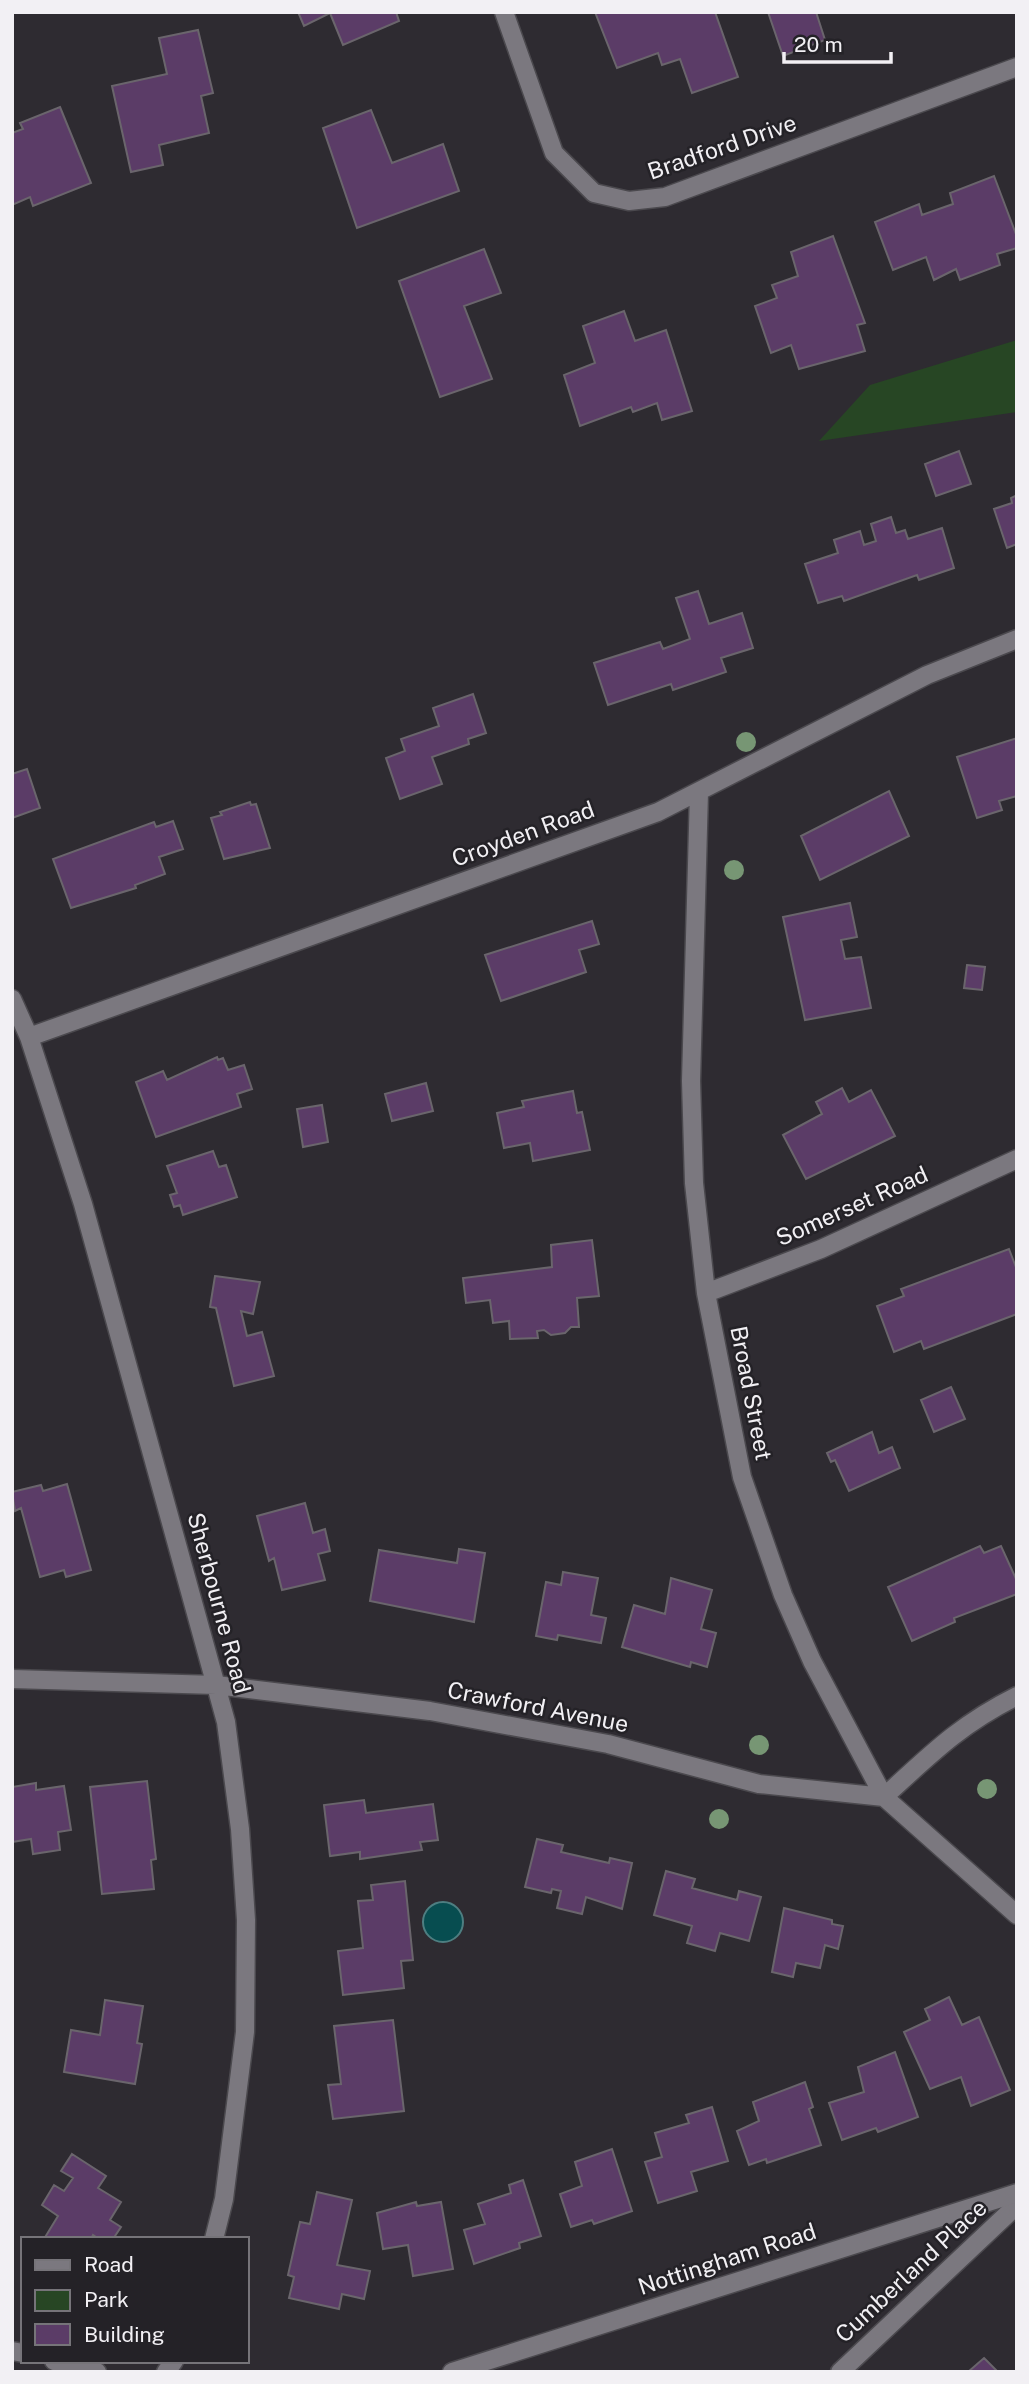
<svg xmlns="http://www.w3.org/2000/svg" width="1029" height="2384" font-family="'Public Sans',sans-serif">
  <rect width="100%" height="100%" fill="#2e2b31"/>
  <path fill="#274624" d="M1017,340V412L819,441L870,385Z"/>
  <path fill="#074d50" stroke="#4e7e81" stroke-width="2" d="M423 1922a20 20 0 1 1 40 0a20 20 0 1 1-40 0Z"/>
  <path fill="#5b3c67" stroke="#6a656c" stroke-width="2" d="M298,12H396L399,21L343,45L330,13L304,26Z
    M595,12H715L738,77L692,93L680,59L662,65L658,53L617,68Z
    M768,12H816L825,40L783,56Z
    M198,30L213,93L201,96L209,133L159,145L163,165L131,172L112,86L167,74L159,38Z
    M60,107L91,183L33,206L30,197L12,205V133L23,129L20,123Z
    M371,110L392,163L443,144L459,191L357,228L323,128Z
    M994,176L1017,237V248L997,254L1000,265L960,280L956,269L934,280L926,257L893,270L875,222L919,204L922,215L953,204L950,193Z
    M833,236L865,323L857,325L865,351L799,369L791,345L771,353L755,306L777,298L772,285L798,276L791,252Z
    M484,249L501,293L464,306L492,379L440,397L399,281Z
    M624,311L635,341L666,330L692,411L662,420L657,403L633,412L631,407L580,426L564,375L595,363L583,326Z
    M959,451L971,484L936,496L925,464Z
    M1017,495V544L1007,548L994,509L1012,503L1011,498Z
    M891,517L896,533L905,530L908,539L942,528L954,568L919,580L917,575L844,601L842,596L818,603L805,564L838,553L834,540L860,531L864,545L876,541L871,524Z
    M698,591L709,624L742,613L753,648L721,658L726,672L673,690L671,684L608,705L594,663L660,642L663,649L690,639L676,598Z
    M473,694L486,733L468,739L469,744L432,757L442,784L400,799L386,758L405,751L401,739L439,726L433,708Z
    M1017,738V796L999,801L1002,810L977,818L957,757Z
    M27,769L40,808L12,818V774Z
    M889,791L909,836L820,880L801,836Z
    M250,802L251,805L256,804L270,848L224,859L211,818L222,815L220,812Z
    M173,821L183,849L159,857L165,874L135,885L136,888L71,908L53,859L154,822L156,827Z
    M850,903L857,937L841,940L845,959L861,957L871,1008L805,1020L783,917Z
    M592,921L599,944L579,950L586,972L501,1001L485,955Z
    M967,965L985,967L982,990L964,988Z
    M217,1057L218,1060L223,1058L228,1070L244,1065L252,1089L237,1094L241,1107L156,1137L136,1082L163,1071L167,1080Z
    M426,1083L433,1111L392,1121L385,1094Z
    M842,1088L849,1102L871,1090L895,1136L806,1179L783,1135L822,1114L816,1102Z
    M573,1091L577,1113L582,1112L590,1150L533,1161L530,1143L504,1148L497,1113L524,1107L522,1101Z
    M322,1105L328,1142L303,1147L297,1109Z
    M213,1151L219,1167L226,1165L237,1197L183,1215L180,1205L174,1207L170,1195L177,1193L167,1166Z
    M592,1240L599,1296L577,1298L579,1327H571L565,1333L551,1335L544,1330L537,1331L538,1338L510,1339L509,1321L493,1323L490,1300L466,1303L463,1278L552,1267L551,1245Z
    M1009,1249L1017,1270V1314L924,1349L921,1341L894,1352L877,1306L904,1296L901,1289Z
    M215,1276L260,1282L253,1314L241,1311L247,1336L262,1332L274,1376L234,1386L216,1308L210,1307Z
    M951,1387L965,1419L934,1432L921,1400Z
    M872,1432L879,1453L892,1447L900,1468L849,1491L835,1460L831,1462L827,1453Z
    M67,1484L91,1570L66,1577L64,1570L40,1577L21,1508L15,1511L12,1492L41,1485L43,1491Z
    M305,1503L313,1533L325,1529L330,1551L318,1554L325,1580L282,1590L274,1558L269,1561L257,1516Z
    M980,1546L984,1553L1001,1546L1017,1581V1594L954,1618L955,1622L912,1641L888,1587Z
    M459,1549L485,1553L474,1622L370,1601L379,1550L457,1563Z
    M563,1572L598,1578L591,1615L606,1618L601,1643L558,1635L557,1640L536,1636L546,1582L561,1585Z
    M671,1578L712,1590L701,1629L716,1633L707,1667L691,1662L690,1667L622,1647L634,1605L665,1614Z
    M147,1781L156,1859L151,1860L154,1889L102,1894L90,1787Z
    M36,1783V1790L64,1786L71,1830L58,1832L60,1850L33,1854L31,1839L12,1842V1787Z
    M364,1800L366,1813L433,1804L438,1840L420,1842L422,1850L360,1859V1852L330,1856L324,1805Z
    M537,1839L563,1845L561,1852L609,1863L610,1858L632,1863L622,1909L586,1897L582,1914L557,1908L561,1891L552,1889L551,1893L525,1887Z
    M666,1871L695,1879L692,1888L737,1900L739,1891L761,1897L749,1941L720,1933L715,1951L687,1943L692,1926L654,1915Z
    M405,1881L413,1960L401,1961L404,1988L343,1995L338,1951L363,1948L358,1901L373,1900L371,1885Z
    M784,1908L832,1920V1924L843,1926L838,1949L825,1945L820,1968L796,1963L793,1977L772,1972Z
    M949,1997L962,2025L979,2017L1010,2090L971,2106L961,2077L930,2089L904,2032L930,2020L925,2009Z
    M105,2000L143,2006L137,2043L142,2044L135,2084L64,2072L71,2030L100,2035Z
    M393,2020L404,2111L333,2119L328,2085L341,2084L334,2026Z
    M895,2052L918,2117L878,2132L876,2128L842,2140L829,2103L864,2092L858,2067Z
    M805,2082L813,2107L809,2109L821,2145L767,2163L766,2159L749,2165L737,2131L759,2121L753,2102Z
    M712,2107L728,2161L691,2172L697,2191L658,2203L645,2162L662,2157L655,2133L689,2123L686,2115Z
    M612,2149L632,2211L594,2224L592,2220L571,2227L560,2194L582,2186L575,2162Z
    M72,2154L106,2176L98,2188L121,2202L110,2220L121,2227L113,2239H99L93,2235L91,2239H44L58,2216L42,2205L54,2185L64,2191L73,2178L61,2171Z
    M523,2180L541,2236L519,2243L520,2248L474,2264L464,2230L485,2224L478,2204L511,2193L509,2185Z
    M317,2192L352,2200L337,2265L370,2271L364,2299L342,2294L339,2309L289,2298L294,2277L288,2275L300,2222L310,2224Z
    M416,2202L417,2206L441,2202L453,2269L413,2276L408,2245L383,2249L377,2213Z
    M984,2358L998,2372H968Z"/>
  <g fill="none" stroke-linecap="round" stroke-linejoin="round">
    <defs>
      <path id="street" d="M504,12L554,153L594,193L629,201L665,197L1017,67
        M699,792L691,1081L694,1183L706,1293L742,1477L783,1595L812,1661L884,1797L1017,1915
        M12,999L29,1037L83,1204L226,1722L240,1829L246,1920L245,2032L224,2199L214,2239
        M29,1037L658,812L927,675L1017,639
        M706,1293L821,1249L1017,1159
        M12,1679L216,1685L430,1711L608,1744L759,1784L884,1797C930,1755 959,1725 1017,1696
        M166,2372L174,2361
        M840,2372L1017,2205"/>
      <path id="secondary" d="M12,2351L23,2353
        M54,2361L97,2372
        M452,2372L1017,2193"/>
    </defs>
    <use href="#street" stroke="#4b494e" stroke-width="21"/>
    <use href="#secondary" stroke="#4b494e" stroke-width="21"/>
    <use href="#street" stroke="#7b787f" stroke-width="18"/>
    <use href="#secondary" stroke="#7b787f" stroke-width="18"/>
  </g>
  <g fill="#779674">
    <circle cx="746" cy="742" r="10"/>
    <circle cx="734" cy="870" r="10"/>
    <circle cx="759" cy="1745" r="10"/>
    <circle cx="987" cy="1789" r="10"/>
    <circle cx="719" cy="1819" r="10"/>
  </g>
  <g text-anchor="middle" stroke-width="5" stroke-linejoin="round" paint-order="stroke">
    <g font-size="23" fill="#f2f0f4" stroke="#242227">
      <text transform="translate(722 147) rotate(-19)" y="8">Bradford Drive</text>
      <text transform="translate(523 834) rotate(-20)" y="8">Croyden Road</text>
      <text transform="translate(852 1206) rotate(-24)" y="8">Somerset Road</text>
      <text transform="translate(751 1393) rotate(79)" y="8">Broad Street</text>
      <text transform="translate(219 1603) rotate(75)" y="8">Sherbourne Road</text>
      <text transform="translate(538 1707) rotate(11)" y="8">Crawford Avenue</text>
      <text transform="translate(727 2259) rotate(-18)" y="8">Nottingham Road</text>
      <text transform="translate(911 2271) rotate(-43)" y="8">Cumberland Place</text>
    </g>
  </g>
  <rect width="1029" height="2384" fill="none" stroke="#f2f0f4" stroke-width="28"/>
  <rect x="21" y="2237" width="228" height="126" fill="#242227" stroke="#767479" stroke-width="2"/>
  <rect x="35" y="2260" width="35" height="10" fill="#7b787f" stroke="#767479" stroke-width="2"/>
  <text x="84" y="2272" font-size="21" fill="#f2f0f4">Road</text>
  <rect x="35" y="2290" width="35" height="21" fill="#274624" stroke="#767479" stroke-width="2"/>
  <text x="84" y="2307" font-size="21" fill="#f2f0f4">Park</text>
  <rect x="35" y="2324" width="35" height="21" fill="#5b3c67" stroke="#767479" stroke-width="2"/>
  <text x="84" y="2342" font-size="21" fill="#f2f0f4">Building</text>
  <path d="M784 52v10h107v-10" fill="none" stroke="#f2f0f4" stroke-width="3.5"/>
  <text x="794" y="52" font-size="21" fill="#f2f0f4" stroke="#242227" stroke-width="5" paint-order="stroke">20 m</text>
</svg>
